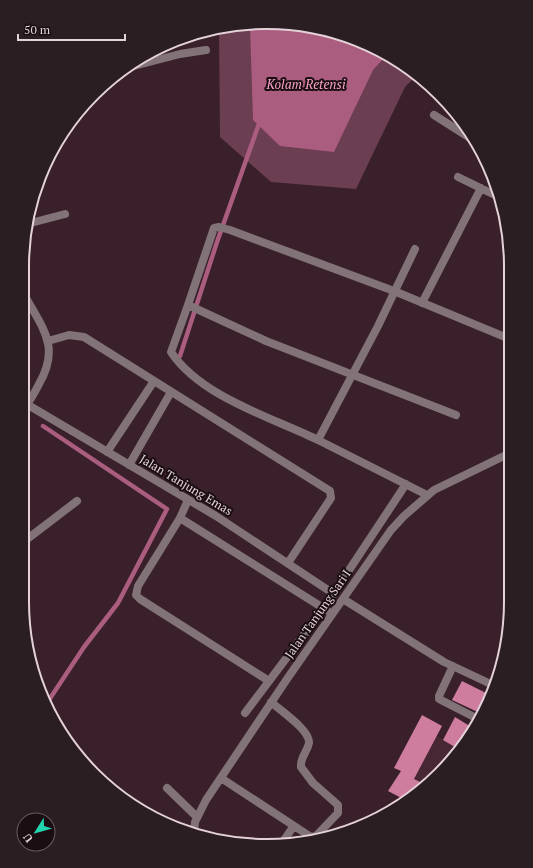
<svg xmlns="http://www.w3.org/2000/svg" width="533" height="868" font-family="'PT Serif',serif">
  <rect width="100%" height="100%" fill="#3a202b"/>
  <path fill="#482735" d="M437,736L461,750L424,784L414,779Z"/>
  <path fill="#6c3e52" d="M234,24L330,30L417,75L405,87L356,189L271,182L220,137L219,29Z"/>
  <path fill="#aa5d7f" d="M250,25L330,30L385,57L373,70L334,152L280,146L253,120Z"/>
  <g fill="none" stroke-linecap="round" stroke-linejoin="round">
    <path stroke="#aa5d7f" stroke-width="4.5" d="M180,356L217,242L260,121
      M23,387L26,389
      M43,426L167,509L118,603L84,647L47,703"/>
  </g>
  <path fill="#ce7d9f" d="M462,681L492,696L482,714L452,700Z
    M422,715L442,726L414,779L424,784L407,801L388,791L401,771L394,768Z
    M455,717L473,728L460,750L443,740Z"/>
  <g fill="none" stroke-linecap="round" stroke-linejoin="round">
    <path stroke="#817378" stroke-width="8" d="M167,788L197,817"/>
    <path stroke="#817378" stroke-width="8" d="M130,67L180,54L206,50
      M434,115L475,141
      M458,177L501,198
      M27,224L65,214
      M24,243L28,224
      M24,294C42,328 61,346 39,384C35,392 30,401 24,408
      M422,303L481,188
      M188,305L171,352C201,397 271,417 318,440C354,458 391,477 427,495
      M48,341L69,335L84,337L330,491L331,498L288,563
      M23,402L216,516L334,594
      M456,415L266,341L188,305L214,228L219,227L230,230L394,291L510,339
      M318,440L378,326L415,249
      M107,452L154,381
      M129,465L171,392
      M188,500L180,518L138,586L136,595L140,599L269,681
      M180,518L328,611
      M22,543L77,501
      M343,599L444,662L495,686
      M453,666L439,696V699L478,719
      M245,713L324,608L406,484
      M221,778L311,837L316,836L338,813V805L313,783L301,767C300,757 307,753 309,743C310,730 281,711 271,702
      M194,834L195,822L206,800L287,679L391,530L404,516L434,490L510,453
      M282,843L293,827"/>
  </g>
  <g text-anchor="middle" stroke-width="4" stroke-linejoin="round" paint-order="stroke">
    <g font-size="12" fill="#e4d2d8" stroke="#1a0e13">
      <text transform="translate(186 485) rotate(31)" y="4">Jalan Tanjung Emas</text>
      <text transform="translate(318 614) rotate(-55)" y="4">Jalan Tanjung Sari I</text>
    </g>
    <g font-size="13" font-style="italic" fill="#f9a3c6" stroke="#1a0e13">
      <text x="306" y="89">Kolam Retensi</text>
    </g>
  </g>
  <path d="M0 0H533V868H0ZM266 29H267A237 237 0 0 1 504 266V602A237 237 0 0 1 267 839H266A237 237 0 0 1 29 602V266A237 237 0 0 1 266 29Z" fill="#2a1e23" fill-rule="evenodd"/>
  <path fill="none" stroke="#e4d2d8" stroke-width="2" d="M266 29H267A237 237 0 0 1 504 266V602A237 237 0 0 1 267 839H266A237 237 0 0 1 29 602V266A237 237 0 0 1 266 29Z"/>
  <g transform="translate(36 832) rotate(233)"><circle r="19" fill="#1a0e13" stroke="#6b5c62"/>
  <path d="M0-3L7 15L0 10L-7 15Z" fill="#21d5af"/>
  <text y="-6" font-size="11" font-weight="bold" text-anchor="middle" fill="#e4d2d8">U</text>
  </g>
  <path d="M18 34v6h107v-6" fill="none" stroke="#e4d2d8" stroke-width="2"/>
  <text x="24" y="34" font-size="12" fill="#e4d2d8" stroke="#1a0e13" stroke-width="3" paint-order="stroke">50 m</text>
</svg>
